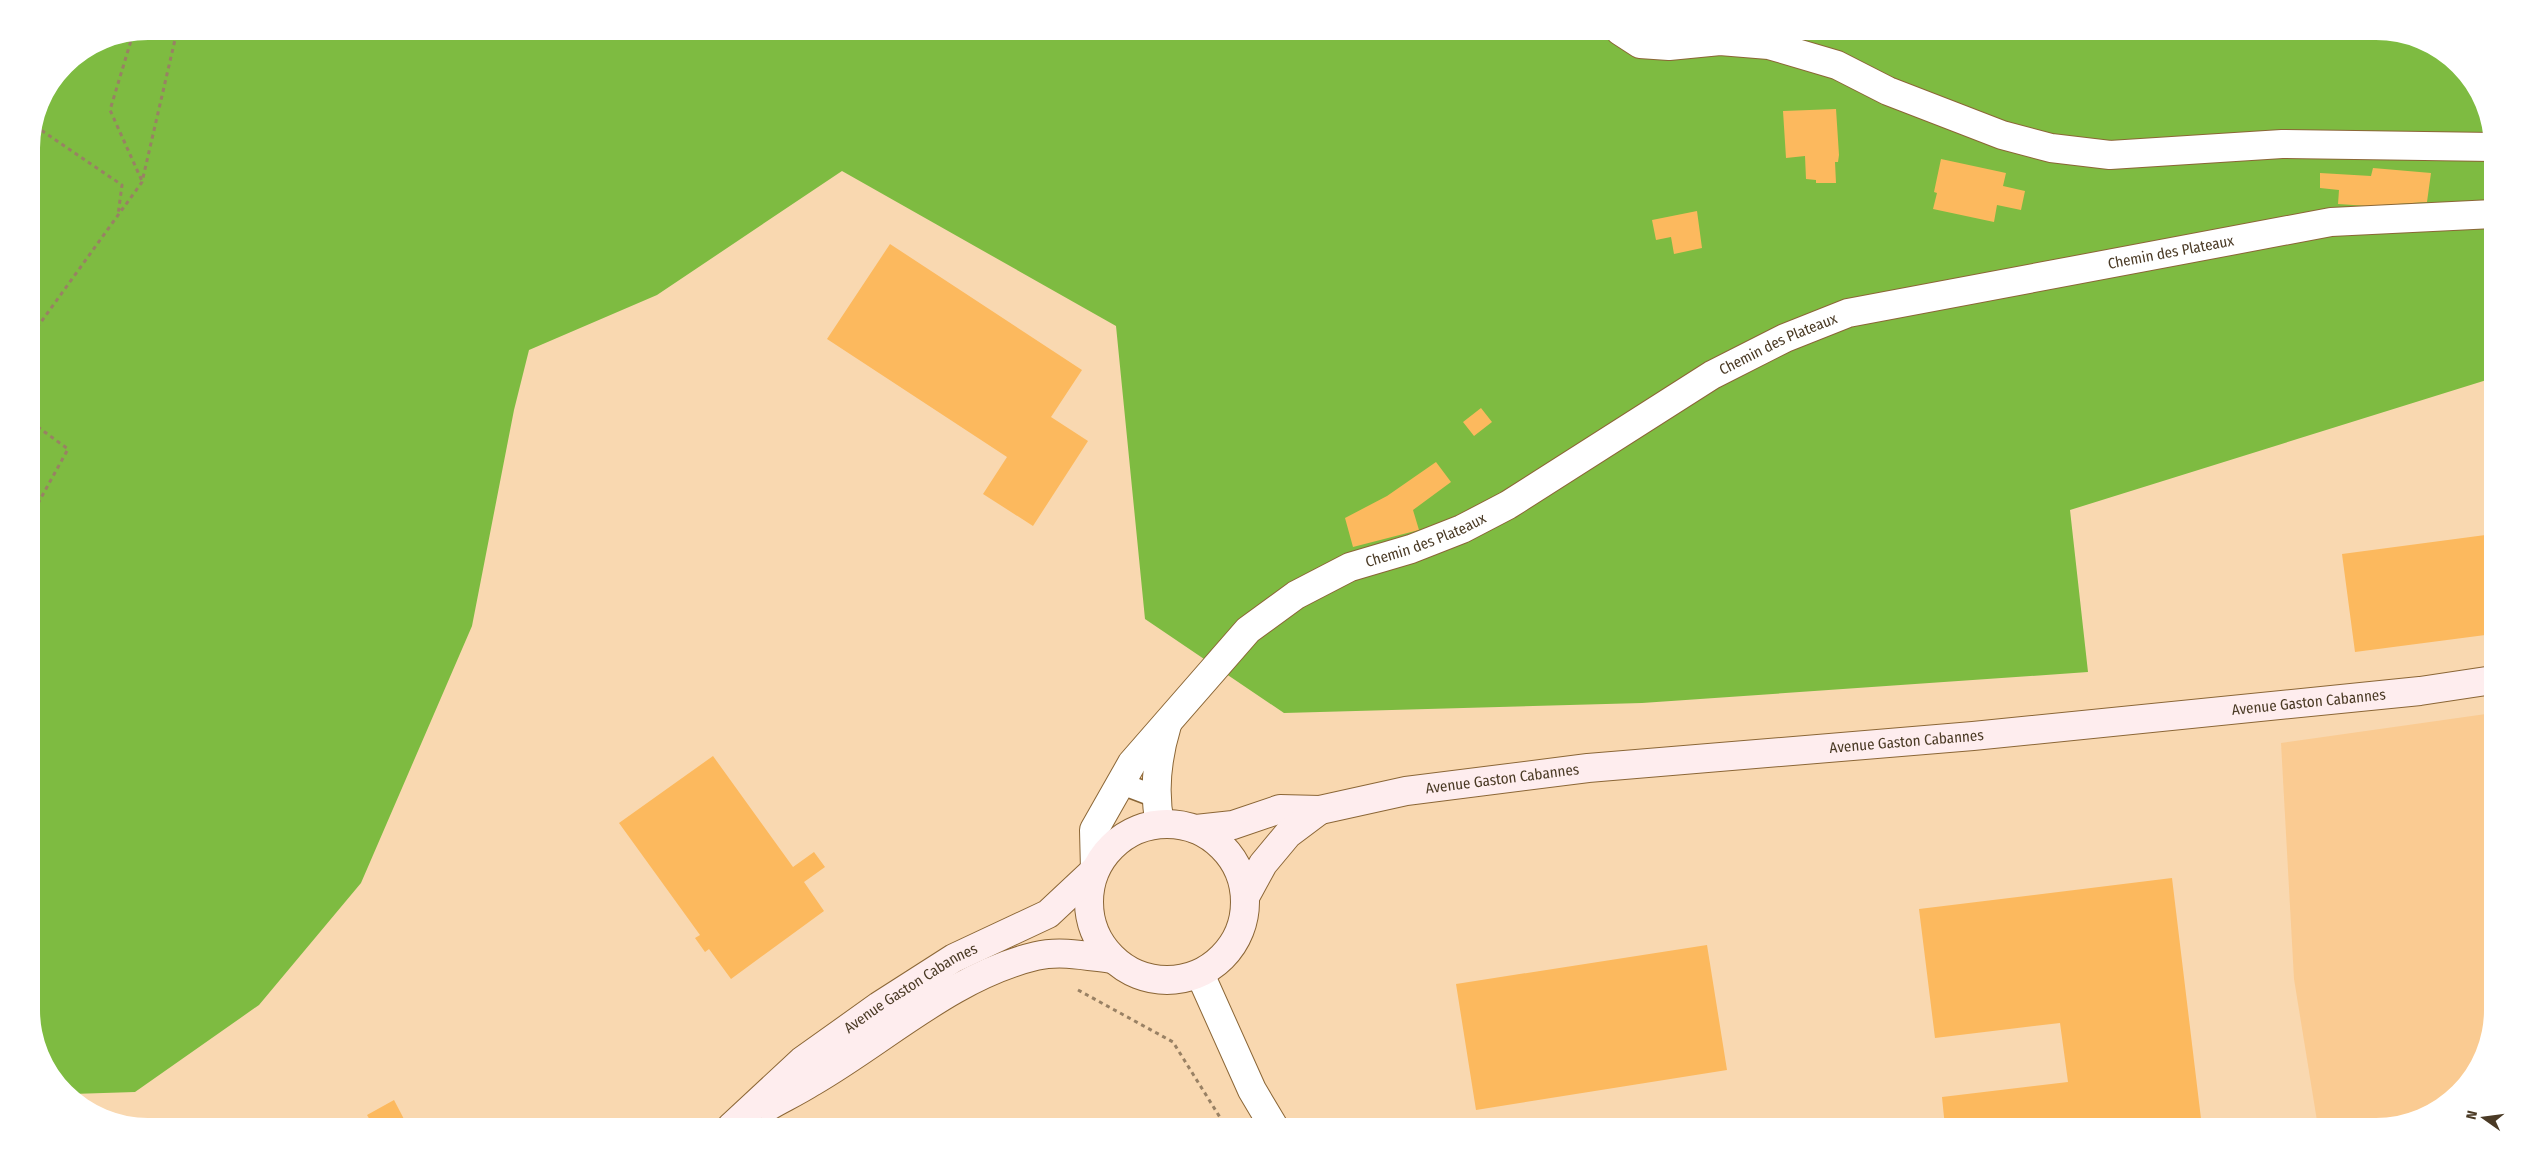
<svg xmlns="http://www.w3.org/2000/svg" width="2524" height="1158" font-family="'Fira Sans Condensed',sans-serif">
  <rect width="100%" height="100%" fill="#f9d8b0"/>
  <path fill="#facb92" d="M2493,713V1010L2484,1055L2441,1107L2376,1127H2318L2294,979L2281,743Z"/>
  <path fill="#7ebb41" d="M148,31H2376L2421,40L2473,83L2493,140V378L2070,510L2088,672L1642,703L1284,713L1145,619L1116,326L842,171L657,295L529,350L514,410L472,626L361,883L259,1005L135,1092L72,1094L55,1081L32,1018L31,140L40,103L66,65L103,40Z"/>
  <path fill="#fcb95e" d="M1836,109L1839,155L1838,162H1835L1836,183H1816V180L1806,179L1805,156L1786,158L1783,111Z
    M1941,159L2006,173L2003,186L2025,191L2021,210L1997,205L1994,222L1933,209L1937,193L1934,192Z
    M2373,168L2431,173L2427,202L2368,206L2338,204L2339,190L2320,188V173L2371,176Z
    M1697,211L1702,248L1674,254L1671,237L1656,240L1652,220Z
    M890,244L1082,370L1051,417L1088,441L1033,526L983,494L1007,457L827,339Z
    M1481,408L1492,422L1474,436L1463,422Z
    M1436,462L1451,482L1413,510L1419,530L1353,547L1345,518L1387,496Z
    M2493,534V634L2355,652L2342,554Z
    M713,756L793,867L814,852L825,867L804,882L824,911L731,979L709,949L705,952L695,938L700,935L619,823Z
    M2172,878L2202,1127H1945L1942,1097L2068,1082L2060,1023L1935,1038L1919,909Z
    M1707,945L1727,1070L1476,1110L1456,984Z
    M394,1100L405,1121L395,1127H374L367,1115Z"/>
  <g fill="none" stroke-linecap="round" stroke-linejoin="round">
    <defs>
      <path id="service" d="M1120,783L1157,797"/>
      <path id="minor" d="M1200,974L1252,1090L1274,1127"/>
      <g id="tertiary">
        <path d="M1620,31L1640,44L1669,46L1720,41L1769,45L1837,65L1888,91L2002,135L2051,148L2110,155L2282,144L2493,147"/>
        <path d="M1160,824C1153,790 1157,758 1167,725"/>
        <path id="s1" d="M1095,870L1094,830L1132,763L1248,630L1296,595L1350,567L1411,549L1462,529L1508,505L1712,375L1785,338L1848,313L2331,222L2493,214"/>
      </g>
      <g id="secondary">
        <circle cx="1167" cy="902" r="78"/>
        <path id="s2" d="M1196,829L1233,825L1280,809L1320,810L1406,791L1588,768L1973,736L2420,691L2493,680"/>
        <path d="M1245,897L1263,864L1288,834L1320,810"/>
        <path d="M769,1106C783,1098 798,1091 812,1082C885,1040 952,976 1036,956C1060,950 1088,956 1112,959"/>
        <path id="s3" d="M731,1127L802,1061L879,1006L954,958L1048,914L1095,870"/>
      </g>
    </defs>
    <use href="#service" stroke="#8b6636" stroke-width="24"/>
    <use href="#minor" stroke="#8b6636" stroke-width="30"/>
    <use href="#tertiary" stroke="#8b6636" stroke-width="30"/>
    <use href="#secondary" stroke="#8b6636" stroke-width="30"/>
    <path stroke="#998164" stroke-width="3" stroke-dasharray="4 4" stroke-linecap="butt" d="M133,34L110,110L142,181
      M35,126L122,185L118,215
      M31,342L33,333L142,182L177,31
      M31,422L68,449L32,514
      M1078,990L1173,1042L1226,1127"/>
    <use href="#service" stroke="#fff" stroke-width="21"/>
    <use href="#minor" stroke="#fff" stroke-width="28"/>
    <use href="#tertiary" stroke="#fff" stroke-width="28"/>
    <use href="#secondary" stroke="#feedee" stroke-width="28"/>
  </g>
  <g text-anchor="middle" stroke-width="4" stroke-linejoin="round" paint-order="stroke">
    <g font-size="15" fill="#4a3a25" stroke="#fff">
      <text dy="5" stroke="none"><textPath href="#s1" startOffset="1304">Chemin des Plateaux</textPath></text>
      <text dy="5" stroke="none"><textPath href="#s1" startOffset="899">Chemin des Plateaux</textPath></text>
      <text dy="5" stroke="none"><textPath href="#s1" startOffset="494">Chemin des Plateaux</textPath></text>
      <text dy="5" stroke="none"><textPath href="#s2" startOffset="1122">Avenue Gaston Cabannes</textPath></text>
      <text dy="5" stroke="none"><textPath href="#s2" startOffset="718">Avenue Gaston Cabannes</textPath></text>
      <text dy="5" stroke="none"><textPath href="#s2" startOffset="312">Avenue Gaston Cabannes</textPath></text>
      <text dy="5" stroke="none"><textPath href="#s3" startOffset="228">Avenue Gaston Cabannes</textPath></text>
    </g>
  </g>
  <path d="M0 0H2524V1158H0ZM148 40H2376A108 108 0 0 1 2484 148V1010A108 108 0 0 1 2376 1118H148A108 108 0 0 1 40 1010V148A108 108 0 0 1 148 40Z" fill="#fff" fill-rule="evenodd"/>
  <g transform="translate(2484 1118) rotate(284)" stroke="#ffffff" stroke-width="4" paint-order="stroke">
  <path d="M0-4L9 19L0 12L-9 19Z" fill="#4a3a25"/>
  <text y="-8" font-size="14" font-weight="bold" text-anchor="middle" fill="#4a3a25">N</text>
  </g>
</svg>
